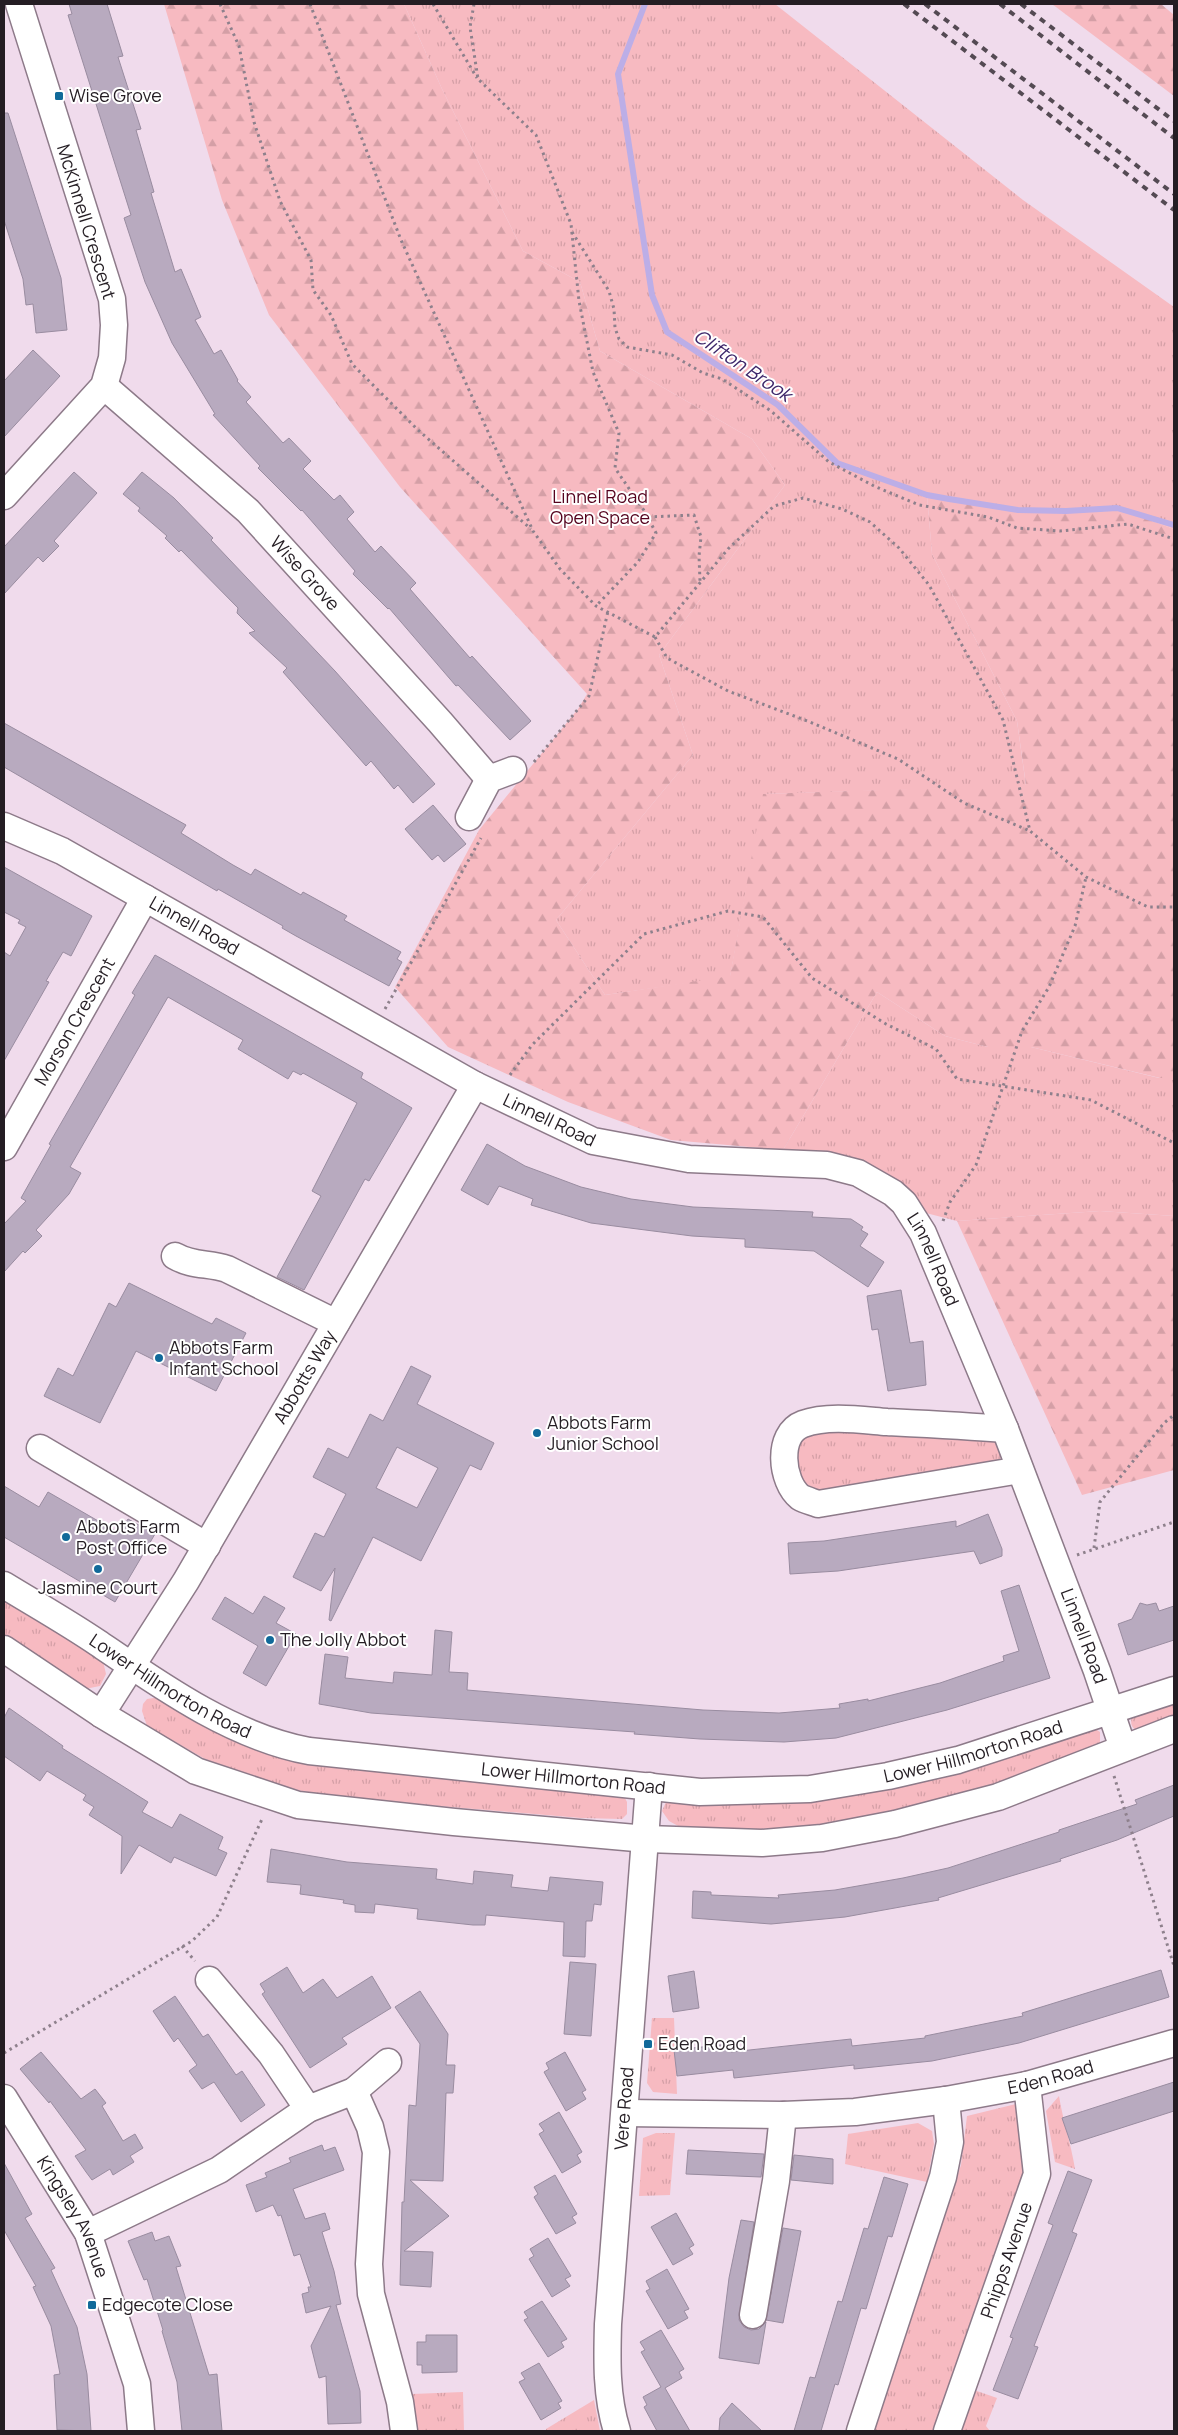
<svg xmlns="http://www.w3.org/2000/svg" width="1178" height="2435" font-family="Manrope,sans-serif">
  <defs>
    <pattern id="grass-tufts" width="24" height="20" patternUnits="userSpaceOnUse" patternTransform="scale(1.25)"><rect width="24" height="20" fill="#f7bac1"/><path d="M3 7l-1-3M5 7V3M7 7l1-3M15 17l-1-3M17 17v-4M19 17l1-3" fill="none" stroke="#d49fa6"/></pattern>
    <pattern id="forest-firs" width="22" height="20" patternUnits="userSpaceOnUse" patternTransform="scale(1.25)"><rect width="22" height="20" fill="#f7bac1"/><path d="M5 1l3.5 6h-7zM16 11l3.5 6h-7z" fill="#d49fa6"/></pattern>
  </defs>
  <rect width="100%" height="100%" fill="#f0dbec"/>
  <path fill="url(#grass-tufts)" d="M404,4H775L1023,200L1174,307V529L1117,508L1018,510L927,495L932,554L1017,721L1026,786L764,794L730,977L605,995L556,920L693,755L659,655L785,485L752,439L600,351L580,282L523,251L442,89Z
    M877,992L945,1036L988,1047H1031L1159,1078H1174V1216L1100,1211L957,1221L922,1212L853,1158L783,1150Z
    M880,1429L991,1435L999,1444L1002,1456L996,1464L819,1496L800,1485L795,1441L807,1432Z
    M4,1597L103,1661L106,1674L100,1686L85,1689L4,1635Z
    M160,1697L254,1749L293,1759L622,1792L627,1802V1814L622,1819L581,1818L321,1796L275,1784L205,1759L147,1726L142,1711L143,1704L147,1699Z
    M1174,1701V1719L1141,1733C1131,1728 1130,1725 1132,1715Z
    M1091,1726L1100,1732V1743L1088,1751L937,1804L846,1824L731,1831L680,1827L669,1821L662,1811L666,1802L768,1801L843,1797L949,1773Z
    M652,2018H674L677,2094L653,2092L647,2083Z
    M1059,2096C1063,2121 1071,2144 1075,2169L1055,2162L1046,2111Z
    M1016,2104L1029,2170L934,2431H870L961,2165L967,2116Z
    M918,2123L932,2131L934,2144L927,2182L845,2164L848,2134Z
    M656,2133H675L670,2195L639,2196L643,2138Z
    M974,2390L997,2398L986,2426L990,2431H961Z
    M463,2392L464,2431H416L412,2394Z
    M594,2400L600,2431H546V2429Z"/>
  <path fill="url(#forest-firs)" d="M164,4H404L442,89L523,251L580,282L600,351L752,439L785,485L659,655L693,755L556,920L605,995L730,976L763,794L1026,785L1017,721L932,554L927,495L1018,510L1117,508L1174,529V1078H1160L1031,1047H988L945,1036L877,992L783,1150L671,1140L568,1102L448,1047L395,987L479,830L578,709L587,694L400,487L269,315L222,200Z
    M1052,4H1161L1174,15V96Z
    M1100,1211L1174,1216V1470L1082,1495L957,1221Z"/>
  <g fill="none" stroke-linecap="round" stroke-linejoin="round">
    <path stroke="#bcaee7" stroke-width="6" d="M645,4L618,74L652,295L667,332L778,405L837,463L927,495L949,499L1018,510L1066,511L1117,508L1174,525"/>
  </g>
  <path fill="#b8aabf" stroke="#998ca0" fill-rule="evenodd" d="M69,4H107L123,56L118,57L141,129L136,130L154,192L151,193L175,272L181,269L201,317L195,320L214,354L221,350L238,380L237,381L251,397L246,402L283,443L289,438L311,461L303,469L334,500L340,495L354,512L347,519L375,552L381,546L416,583L410,589L470,658L472,656L531,721L510,740L458,685L456,686L389,608L388,609L353,574L355,571L302,510L301,511L258,468L260,466L213,415L215,414L172,343L145,282L124,218L131,215L68,15L72,14Z
    M4,113H8L61,278L67,330L36,333L33,304L26,305L23,279L4,220Z
    M33,350L60,376L4,437V381Z
    M74,472L97,493L54,541L59,546L43,562L38,557L4,594V547Z
    M142,472L174,498L213,538L211,540L335,671L435,784L413,803L398,785L394,789L371,761L366,766L283,672L287,668L249,633L255,631L237,613L238,608L181,550L179,552L165,538L167,536L138,511L140,508L123,494Z
    M4,723L186,825L181,833L233,865L251,875L255,869L301,895L303,892L347,916L344,920L401,952L397,959L402,962L389,986L296,936L282,928L283,926L218,889L217,891L4,767Z
    M433,805L466,844L444,862L438,855L432,860L405,829Z
    M4,867L92,916L71,956L63,952L46,981L49,982L4,1061V952L10,956L26,927L18,923L20,920L4,912Z
    M155,955L363,1073L361,1078L412,1108L369,1181L365,1179L304,1290L277,1277L321,1196L312,1191L357,1103L303,1073L301,1075L293,1071L288,1079L238,1049L243,1040L168,997L70,1167L81,1173L69,1194L36,1230L42,1236L25,1253L23,1251L4,1272V1224L26,1201L21,1198L51,1145L49,1144L135,995L132,993Z
    M487,1144L525,1166L581,1187L631,1199L693,1207L813,1212L812,1217L851,1219L863,1227L861,1230L868,1234L860,1246L884,1262L868,1287L814,1251L745,1247V1239L692,1236L591,1223L531,1205L533,1199L499,1186L488,1205L461,1190Z
    M129,1283L212,1324L216,1318L246,1333L216,1391L136,1351L100,1423L44,1396L58,1368L73,1376L109,1303L116,1307Z
    M901,1290L910,1343L923,1341L926,1385L888,1391L878,1329L872,1330L867,1296Z
    M411,1366L431,1376L417,1404L494,1443L481,1470L470,1465L421,1561L373,1537L331,1621L329,1620L335,1568L321,1591L293,1577L315,1533L324,1537L346,1494L313,1477L328,1448L348,1458L370,1414L383,1421ZM397,1447L438,1468L417,1508L376,1488Z
    M4,1486L39,1507L48,1492L119,1533L128,1519L155,1534L115,1602L4,1537Z
    M988,1514L1002,1549V1556L980,1564L974,1551L838,1571L790,1574L788,1543L824,1541L956,1521V1527Z
    M1019,1585L1050,1678L947,1710L836,1738L784,1742L700,1739L634,1734L635,1732L371,1713L319,1704L325,1654L348,1657L345,1678L393,1683L394,1672L432,1675L435,1630L452,1632L449,1672L468,1673L467,1690L703,1710L779,1713L840,1708L839,1704L868,1699V1701L940,1683L1004,1661L1003,1656L1019,1651L1001,1591Z
    M264,1596L285,1608L276,1623L296,1634L266,1686L243,1673L258,1646L212,1619L225,1597L253,1614Z
    M1140,1603L1147,1605L1156,1603L1159,1611L1174,1606V1640L1128,1655L1118,1624L1132,1619Z
    M9,1708L63,1746L62,1748L148,1802L142,1812L172,1828L180,1814L223,1837L218,1849L227,1853L216,1876L174,1857L171,1863L139,1845L121,1874L122,1836L89,1815L94,1807L83,1800L86,1795L47,1771L40,1781L4,1756V1718Z
    M1174,1785V1816L1117,1840L1060,1859L1061,1861L938,1898L939,1900L845,1917L771,1924L692,1918L693,1891L711,1892V1895L779,1898L778,1895L835,1890L903,1878L948,1868L1059,1832V1830L1137,1804L1135,1800Z
    M271,1849L347,1862L437,1869L436,1879L473,1884L474,1871L513,1875L511,1887L548,1891L550,1877L603,1882L601,1905L594,1904L592,1921H586L585,1957L563,1956L564,1922L486,1915L485,1925H473L417,1919L418,1909L375,1904L374,1913L355,1912V1905L343,1903L344,1900L300,1894L301,1885L267,1882Z
    M570,1962L596,1964L591,2036L564,2034Z
    M287,1967L303,1993L323,1979L337,1998L372,1976L391,2008L342,2038L347,2044L310,2068L262,1994L265,1992L260,1984Z
    M1161,1970L1169,1997L1019,2043L932,2061L854,2069V2065L734,2078L733,2070L677,2076L674,2050L730,2044L731,2052L851,2039L852,2046L925,2038V2036L1023,2016L1022,2013Z
    M694,1971L699,2008L673,2012L668,1976Z
    M420,1991L448,2034L446,2065H455L453,2093H446L443,2181L410,2180L449,2216L404,2251L433,2252L431,2287L400,2285L402,2202H404L409,2105L416,2106L420,2044L395,2007Z
    M175,1996L203,2037L208,2034L236,2075L242,2071L265,2105L241,2122L214,2082L202,2089L189,2071L197,2065L178,2038L174,2042L153,2011Z
    M41,2052L81,2099L95,2089L106,2103L102,2106L123,2141L135,2134L143,2148L130,2156L134,2162L113,2175L110,2169L92,2180L86,2172L75,2156L86,2150L50,2101L49,2103L20,2069Z
    M565,2052L586,2090L582,2092L586,2099L566,2111L544,2072L549,2069L546,2063Z
    M1174,2082V2111L1071,2144L1062,2118Z
    M559,2112L582,2152L577,2155L581,2162L562,2173L539,2134L544,2131L539,2124Z
    M322,2145L324,2151L335,2147L344,2170L293,2189L305,2219L325,2213L330,2229L322,2232L334,2271L341,2304L336,2305L360,2391L361,2423L328,2424L326,2376L319,2378L311,2346L331,2306L306,2313L302,2294L309,2292L308,2287H311L300,2254L294,2256L281,2215L278,2216L273,2205L256,2212L246,2185L267,2177L265,2173L291,2162L289,2158Z
    M688,2150L764,2154L761,2177L686,2174Z
    M794,2155L833,2159V2184L791,2180Z
    M4,2163L32,2214L25,2218L55,2268L51,2270L77,2327L87,2374L91,2431L57,2430L54,2375L60,2374L51,2326L33,2287L36,2286L4,2230Z
    M1068,2171L1092,2180L1072,2232L1077,2234L1034,2346L1038,2347L1018,2399L993,2390L1013,2338L1010,2337L1053,2225L1048,2223Z
    M555,2175L577,2214L572,2217L576,2223L556,2234L534,2197L538,2194L534,2187Z
    M884,2177L908,2184L892,2237L888,2236L866,2309L861,2308L838,2385L835,2384L821,2431H794L810,2377L815,2378L838,2301L842,2302L864,2228L868,2229Z
    M676,2213L694,2245L689,2248L693,2254L673,2265L651,2227Z
    M741,2220L754,2222L739,2320L744,2327L751,2330L759,2329L766,2322L759,2364L719,2358L729,2278Z
    M783,2228L801,2231L783,2323L766,2320Z
    M152,2232L155,2241L169,2236L181,2266L176,2267L209,2375L217,2374L222,2431H182L177,2382L162,2331L163,2330L147,2279L144,2280L128,2241Z
    M548,2238L571,2276L565,2279L570,2286L552,2297L529,2259L534,2256L530,2249Z
    M667,2269L689,2309L684,2311L688,2318L668,2329L646,2291L650,2289L646,2281Z
    M542,2301L567,2339L561,2342L564,2347L548,2357L524,2320L528,2318L524,2312Z
    M661,2330L684,2369L679,2372L682,2378L665,2388L690,2431H657L644,2407L647,2405L643,2397L661,2387L641,2352L645,2350L640,2342Z
    M426,2335H457V2372L422,2373V2365H417V2342H426Z
    M539,2363L562,2401L558,2403L561,2408L541,2420L519,2382L525,2379L521,2373Z
    M732,2403L762,2431H719L720,2418Z"/>
  <g fill="none" stroke-linecap="round" stroke-linejoin="round">
    <defs>
      <g id="minor">
        <path id="s1" d="M104,386L248,511L440,722L489,779"/>
        <path d="M4,496L104,386L112,358L114,325L112,299L19,4"/>
        <path d="M469,817L489,779L513,770"/>
        <path id="s2" d="M4,826L62,851L475,1085L593,1141L689,1159L827,1165L858,1173L893,1193L904,1203L923,1233L1005,1429L1097,1671L1123,1748"/>
        <path id="s3" d="M4,1147L145,898"/>
        <path d="M175,1256C192,1266 209,1263 227,1269L336,1323"/>
        <path d="M1005,1429C966,1426 926,1424 887,1422C861,1420 828,1415 803,1424C776,1434 781,1482 800,1497C805,1500 813,1502 818,1504L1020,1470"/>
        <path d="M40,1448L207,1546"/>
        <path id="s4" d="M4,1585C35,1604 67,1622 98,1643C161,1686 233,1737 309,1751L700,1792L810,1789L888,1776L958,1760L1174,1690"/>
        <path d="M4,1649L101,1714L196,1771L298,1805L454,1822L647,1839L762,1843L822,1838L895,1824L998,1797L1174,1729"/>
        <path id="s5" d="M101,1714L186,1581L475,1085"/>
        <path d="M209,1980L271,2054L308,2109"/>
        <path d="M354,2091L370,2127L376,2152L369,2264L371,2294L400,2402L404,2431"/>
        <path id="s6" d="M4,2098L88,2233L137,2384L141,2431"/>
        <path id="s7" d="M625,2113L783,2115L855,2112L946,2100L1027,2085L1174,2043"/>
        <path d="M88,2233L219,2170L308,2109L354,2091L388,2062"/>
        <path d="M753,2315L776,2181L783,2115"/>
        <path id="s8" d="M617,2431C606,2396 607,2360 608,2324L649,1786"/>
        <path d="M860,2431L943,2177L950,2142L946,2100"/>
        <path id="s9" d="M947,2431L1037,2174L1027,2085"/>
      </g>
    </defs>
    <use href="#minor" stroke="#8d7a89" stroke-width="29"/>
    <path stroke="#8e808c" stroke-width="3" stroke-dasharray="2.5 4" stroke-linecap="butt" d="M220,4L239,46L254,122L280,201L311,260L313,290L331,315L352,364L418,430L531,529
      M310,4L401,240L533,531L560,569L596,606L655,637L728,549L774,506L803,498L842,509L870,522L899,548L929,585L1003,720L1030,831L1086,877L1148,907H1174
      M433,4L477,78
      M474,4L470,27L478,79L536,135L571,224L579,301L593,372L619,433L615,468L645,512L656,533L638,562L596,606
      M572,232L609,291L614,309L615,328L619,339L627,347L672,355L703,373L722,379L771,411L829,462L874,486L919,505L988,517L1017,528L1060,531L1128,524L1174,539
      M648,517L694,515L701,537L699,556L700,581
      M655,637L667,658L728,691L810,722L898,759L964,803L1030,831
      M534,762L589,696L608,611
      M385,1009L481,838
      M510,1075L532,1045L644,934L728,911L763,917L812,978L886,1024L936,1049L957,1079L1091,1100L1174,1143
      M943,1221L950,1202L976,1165L1022,1031L1049,987L1075,926L1086,877
      M1094,1548L1100,1502L1164,1423L1174,1415
      M1077,1555L1174,1522
      M1114,1776L1174,1966
      M182,1946L195,1961
      M4,2053L192,1941L217,1917L263,1817"/>
    <use href="#minor" stroke="#fff" stroke-width="26"/>
    <path stroke="#544a53" stroke-width="4" stroke-dasharray="6 6" stroke-linecap="butt" d="M904,4L1174,210
      M925,4L1174,194
      M1000,4L1174,138
      M1021,4L1174,121"/>
  </g>
  <g fill="#116a9a" stroke="#fff" stroke-width="2">
    <rect x="54" y="91" width="10" height="10" rx="2.5"/>
    <circle cx="159" cy="1358" r="5"/>
    <circle cx="537" cy="1433" r="5"/>
    <circle cx="66" cy="1537" r="5"/>
    <circle cx="98" cy="1569" r="5"/>
    <circle cx="270" cy="1640" r="5"/>
    <rect x="643" y="2039" width="10" height="10" rx="2.5"/>
    <rect x="87" y="2300" width="10" height="10" rx="2.5"/>
  </g>
  <g text-anchor="middle" stroke-width="4" stroke-linejoin="round" paint-order="stroke">
    <g font-size="18" fill="#241d23" stroke="#fff" text-anchor="start">
      <text x="69" y="102">Wise Grove</text>
      <text x="169" y="1354">Abbots Farm<tspan x="169" dy="21">Infant School</tspan></text>
      <text x="547" y="1429">Abbots Farm<tspan x="547" dy="21">Junior School</tspan></text>
      <text x="76" y="1533">Abbots Farm<tspan x="76" dy="21">Post Office</tspan></text>
      <text x="98" y="1594" text-anchor="middle">Jasmine Court</text>
      <text x="280" y="1646">The Jolly Abbot</text>
      <text x="658" y="2050">Eden Road</text>
      <text x="102" y="2311">Edgecote Close</text>
    </g>
    <g font-size="18" fill="#241d23" stroke="#fff">
      <text transform="translate(86 222) rotate(73)" y="6">McKinnell Crescent</text>
      <text dy="6" stroke="none"><textPath href="#s1" startOffset="275">Wise Grove</textPath></text>
      <text dy="6" stroke="none"><textPath href="#s2" startOffset="215">Linnell Road</textPath></text>
      <text dy="6" stroke="none"><textPath href="#s3" startOffset="144">Morson Crescent</textPath></text>
      <text dy="6" stroke="none"><textPath href="#s2" startOffset="620">Linnell Road</textPath></text>
      <text dy="6" stroke="none"><textPath href="#s2" startOffset="1055">Linnell Road</textPath></text>
      <text dy="6" stroke="none"><textPath href="#s5" startOffset="394">Abbotts Way</textPath></text>
      <text dy="6" stroke="none"><textPath href="#s2" startOffset="1461">Linnell Road</textPath></text>
      <text dy="6" stroke="none"><textPath href="#s4" startOffset="195">Lower Hillmorton Road</textPath></text>
      <text dy="6" stroke="none"><textPath href="#s4" startOffset="1020">Lower Hillmorton Road</textPath></text>
      <text dy="6" stroke="none"><textPath href="#s4" startOffset="615">Lower Hillmorton Road</textPath></text>
      <text dy="6" stroke="none"><textPath href="#s7" startOffset="429">Eden Road</textPath></text>
      <text dy="6" stroke="none"><textPath href="#s8" startOffset="324">Vere Road</textPath></text>
      <text dy="6" stroke="none"><textPath href="#s6" startOffset="138">Kingsley Avenue</textPath></text>
      <text dy="6" stroke="none"><textPath href="#s9" startOffset="181">Phipps Avenue</textPath></text>
    </g>
    <g font-size="18" fill="#55031e" stroke="#fff">
      <text x="600" y="503">Linnel Road<tspan x="600" dy="21">Open Space</tspan></text>
    </g>
    <g font-size="19" font-style="italic" fill="#3e276a" stroke="#fff">
      <text transform="translate(743 365) rotate(34)" y="7">Clifton Brook</text>
    </g>
  </g>
  <rect width="1178" height="2435" fill="none" stroke="#241d23" stroke-width="10"/>
</svg>
